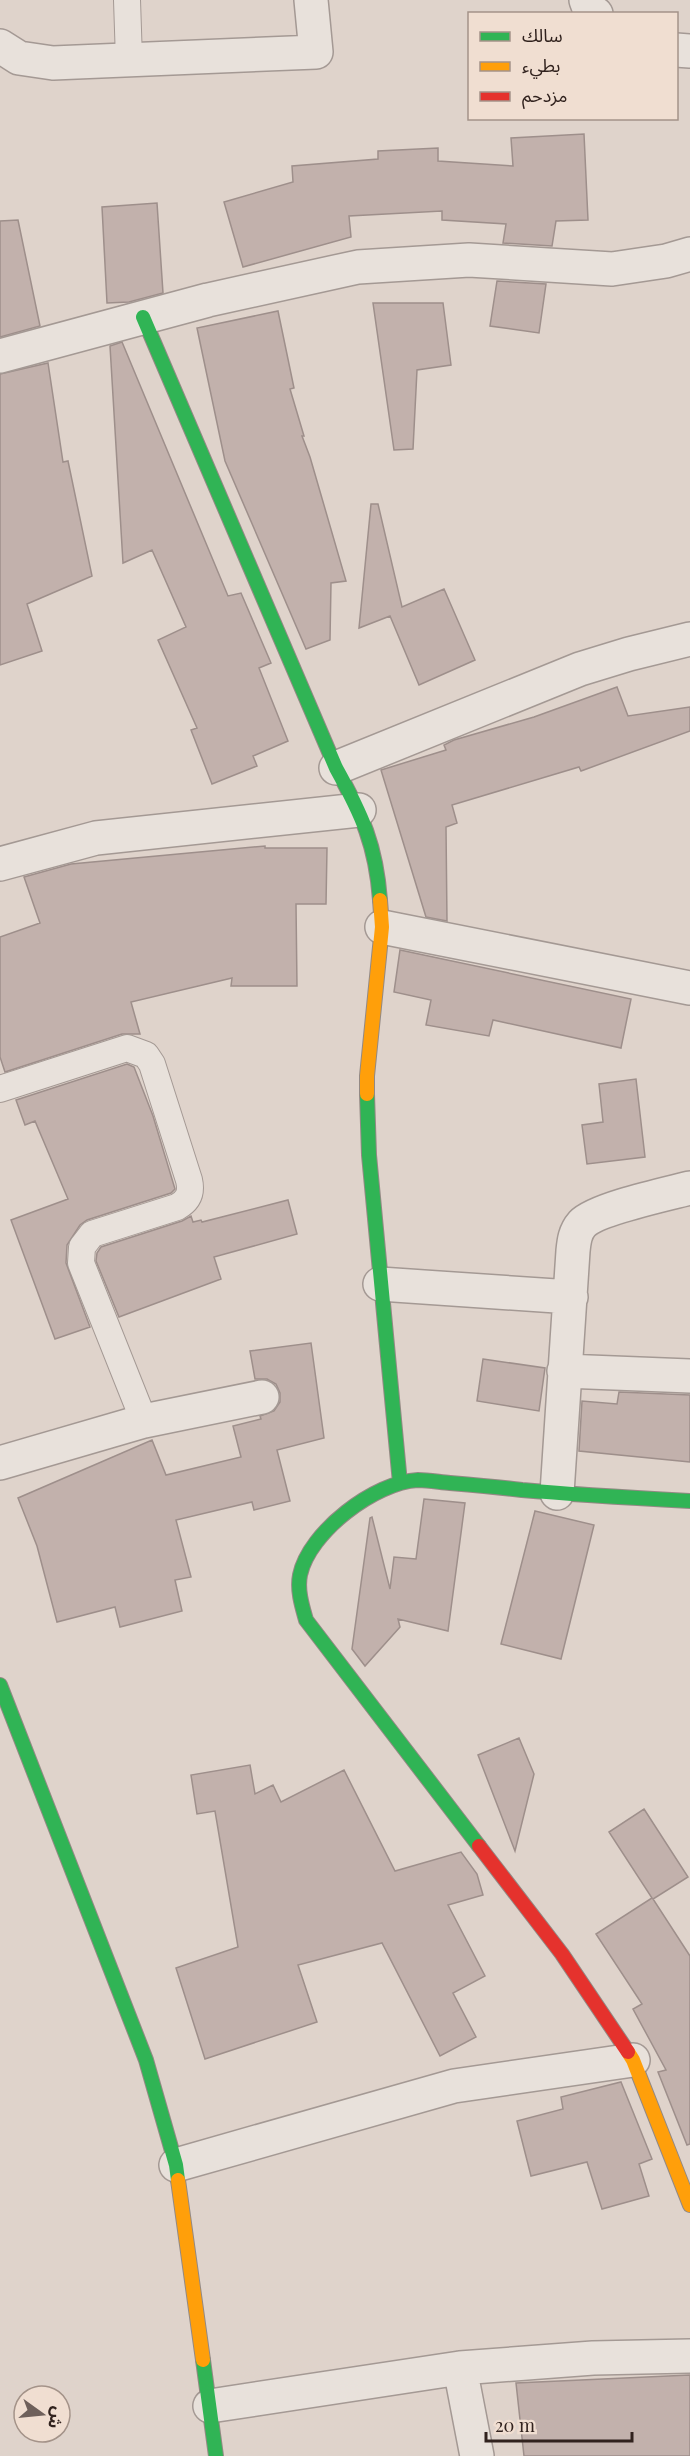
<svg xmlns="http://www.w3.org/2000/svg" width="690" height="2456" font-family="'Playfair Display','Noto Sans Arabic',serif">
  <rect width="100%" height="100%" fill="#dfd3cb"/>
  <path fill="#c2b1ac" stroke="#9e8f8b" stroke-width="1.5" d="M584,134L588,220L556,221L552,246L503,243L506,224L442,220V211L349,216L351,237L243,267L224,202L293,182L292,166L378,159V151L438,148V161L513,166L511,138Z
    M157,203L163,293L129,302L107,303L102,207Z
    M18,220L40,326L0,337V221Z
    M497,281L546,284L539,333L490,326Z
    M373,303H443L451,365L417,370L413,449L394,450Z
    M278,311L294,388L290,389L304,436H302L310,457L346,581L331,583L330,640L306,649L225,461L197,328Z
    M122,342L228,596L241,593L271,663L259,668L288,741L253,756L257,766L212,784L191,730L197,728L158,640L186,627L152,550L123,563L110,346Z
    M48,363L63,462L68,461L92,576L27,604L42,651L0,665V374Z
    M371,504H378L402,607L444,589L475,660L419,685L390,616L359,628Z
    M617,687L628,716L690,707V731L581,771L579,767L452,805L457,823L446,827L447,921L426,917L381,770L446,750L444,745L454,740L534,717Z
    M265,846V848H327L326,904H296L297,986H231L232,978L131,1002L140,1034H122L5,1072L0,1057V937L40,923L24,877L71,864Z
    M400,950L631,999L621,1048L493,1020L489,1036L426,1025L431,1000L394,992Z
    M127,1064L134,1067L153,1116L175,1189L171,1193L87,1220L80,1225L67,1245L66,1263L90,1327L55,1339L11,1220L68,1199L35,1121L25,1125L16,1100Z
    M636,1079L645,1157L587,1164L582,1125L603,1122L599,1084Z
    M288,1200L297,1234L214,1257L221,1279L119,1317L96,1261L97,1253L101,1247L182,1221L191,1216L193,1222L201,1220L202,1222Z
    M311,1343L324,1438L277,1450L290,1501L254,1510L252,1502L176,1520L191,1577L175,1580L182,1611L120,1627L115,1607L57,1622L37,1546L18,1498L152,1440L166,1475L241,1457L233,1426L261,1419L260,1416L274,1411L280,1402V1393L276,1384L267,1379H255L250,1351Z
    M483,1359L545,1368L539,1411L477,1401Z
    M619,1392L690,1395V1462L579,1451L582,1401L617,1404Z
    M424,1499L465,1503L448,1631L398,1619L400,1627L365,1666L352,1649L370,1518L372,1517L390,1589L394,1557L416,1559Z
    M535,1511L594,1525L561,1659L501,1644Z
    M519,1738L534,1774L515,1851L478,1755Z
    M250,1765L255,1794L273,1785L281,1802L344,1770L395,1871L461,1852L477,1874L483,1895L448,1905L485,1976L453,1993L476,2037L440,2056L382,1943L298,1965L317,2022L205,2059L176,1968L238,1947L215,1811L197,1814L191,1775Z
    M644,1809L688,1877L653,1899L690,1956V2144L687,2145L658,2072L666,2070L633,2009L642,2004L596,1934L652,1898L609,1832Z
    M621,2082L652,2159L639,2164L649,2196L602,2209L587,2162L531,2176L517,2121L563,2109L561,2097Z
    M690,2375V2456H524L516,2383Z"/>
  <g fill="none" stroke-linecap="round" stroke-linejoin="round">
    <defs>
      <path id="lane" d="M127,0L129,60
        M0,1089L127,1048L146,1055L152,1064L189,1180C192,1193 188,1201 177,1207L92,1234L82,1247L81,1263L144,1421"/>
      <path id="street" d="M586,0L590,11L596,14
        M0,46L19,58L53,63L316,52L311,0
        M676,50L690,51
        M0,356L208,300L358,267L469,260L612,269L666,261L690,254
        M336,768L580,669L629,654L690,639
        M0,864L96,838L359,810
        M382,927L690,988
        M380,1284L571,1297
        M564,1371L690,1376
        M0,1463L144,1421L262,1397
        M557,1493L573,1251C574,1241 575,1232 582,1224C596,1209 667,1194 690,1188
        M176,2165L454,2086L633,2060
        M460,2368L477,2456
        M210,2406L460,2368L593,2358L690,2356"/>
      <path id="fast" d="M143,317L336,768C362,815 376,845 380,900
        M367,1094L369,1155L400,1483
        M0,1685L146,2060L176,2165L178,2180
        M479,1846L306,1620C302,1606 297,1590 300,1575C309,1532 375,1482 418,1480C428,1480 439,1482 450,1483C474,1485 498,1487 522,1490C578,1495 634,1498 690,1501
        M203,2360L216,2456"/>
      <path id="slow" d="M367,1094V1076L382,927L380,900
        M628,2052L633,2060L690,2205
        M178,2180L203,2360"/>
      <path id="jam" d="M479,1846L562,1954L628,2052"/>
    </defs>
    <use href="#lane" stroke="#a49994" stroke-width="28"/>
    <use href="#street" stroke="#a49994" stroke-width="36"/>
    <use href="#fast" stroke="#938984" stroke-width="16"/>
    <use href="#slow" stroke="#938984" stroke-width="16"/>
    <use href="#jam" stroke="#938984" stroke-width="16"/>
    <use href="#lane" stroke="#e8e1db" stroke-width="26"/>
    <use href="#street" stroke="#e8e1db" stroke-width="33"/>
    <use href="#fast" stroke="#30b455" stroke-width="14"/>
    <use href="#slow" stroke="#ff9f0a" stroke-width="14"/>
    <use href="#jam" stroke="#e5322d" stroke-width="14"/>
  </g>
  <rect x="468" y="12" width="210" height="108" fill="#f0ded1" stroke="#a49389" stroke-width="1.5"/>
  <rect x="480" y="32" width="30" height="9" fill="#30b455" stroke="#a49389" stroke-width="1.5"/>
  <text x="522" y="42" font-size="18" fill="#31221e">سالك</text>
  <rect x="480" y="62" width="30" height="9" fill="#ff9f0a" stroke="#a49389" stroke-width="1.5"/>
  <text x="522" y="72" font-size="18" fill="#31221e">بطيء</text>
  <rect x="480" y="92" width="30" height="9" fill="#e5322d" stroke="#a49389" stroke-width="1.5"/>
  <text x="522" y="102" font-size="18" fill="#31221e">مزدحم</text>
  <g transform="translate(42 2414) rotate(105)"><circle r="28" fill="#f0ded1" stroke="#a49389" stroke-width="1.5"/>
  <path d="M0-4.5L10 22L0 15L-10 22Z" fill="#6e605b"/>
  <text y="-9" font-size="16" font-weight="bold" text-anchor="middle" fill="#31221e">ش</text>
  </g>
  <path d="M486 2432v9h146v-9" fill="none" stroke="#31221e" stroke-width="3"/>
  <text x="495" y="2432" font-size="18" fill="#31221e" stroke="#f0ded1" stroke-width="4.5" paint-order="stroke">20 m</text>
</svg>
